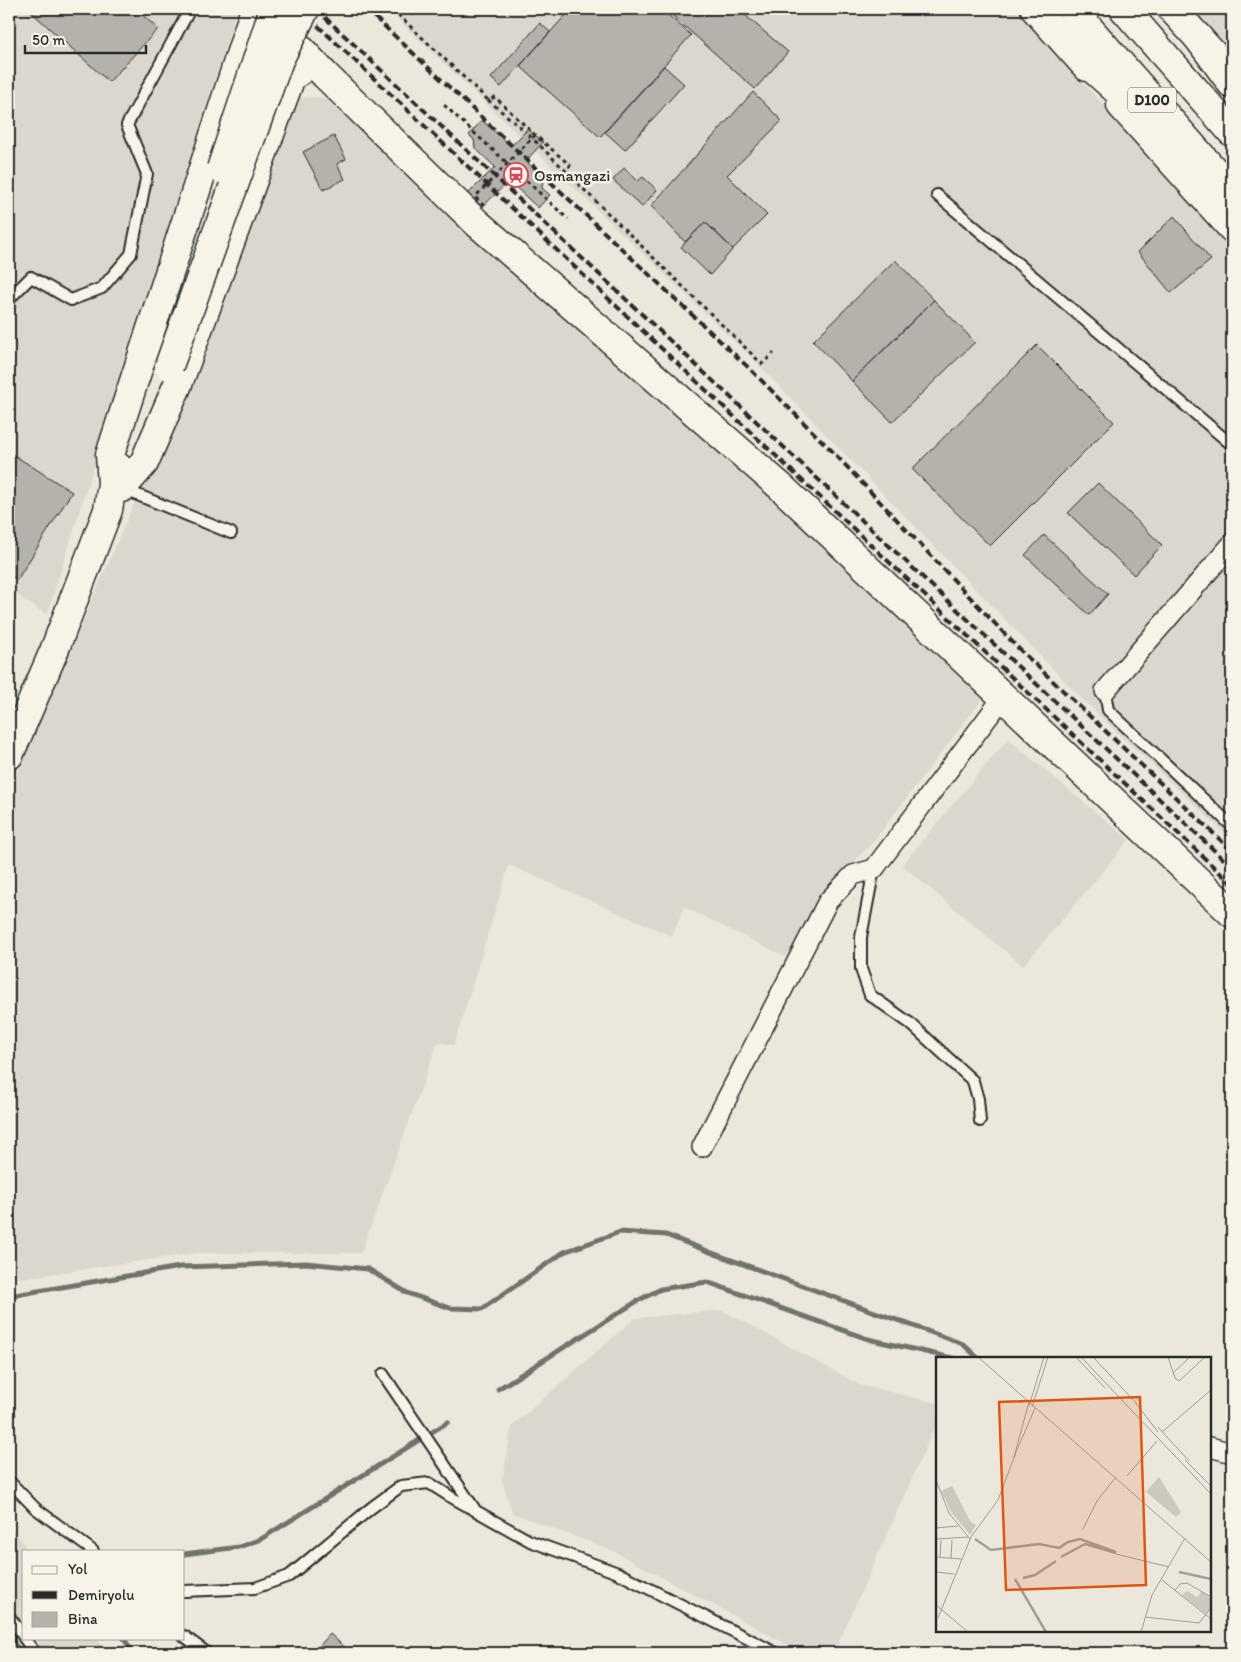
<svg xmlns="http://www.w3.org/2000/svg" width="1241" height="1662" font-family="Itim,sans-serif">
  <rect width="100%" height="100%" fill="#ebe7dd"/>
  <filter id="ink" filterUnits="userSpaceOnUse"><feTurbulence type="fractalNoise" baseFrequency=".02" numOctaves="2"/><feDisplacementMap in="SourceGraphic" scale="10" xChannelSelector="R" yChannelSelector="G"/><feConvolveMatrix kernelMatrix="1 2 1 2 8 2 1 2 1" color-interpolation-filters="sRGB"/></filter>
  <g filter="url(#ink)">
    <path fill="#dbd7ce" d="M9,9H237L47,615L9,590Z
      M387,9H1015L1232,244V840L1084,701L750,356Z
      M1191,9H1232V56Z
      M324,97L987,693L873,842L820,896L798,963L684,907L672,936L509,865L454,1045L438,1042L361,1253H197L22,1278H9V791L174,412L289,98Z
      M1008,739L1129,840L1023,966L902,865Z
      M722,1310L860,1385L937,1403V1422L834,1653H803L613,1551L512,1513L502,1481L512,1426L635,1318Z
      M9,1525L29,1551H24V1638H97L105,1653H9Z"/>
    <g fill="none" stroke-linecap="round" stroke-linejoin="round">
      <path stroke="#72716c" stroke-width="5" d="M9,1296L180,1267L306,1263L368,1269L407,1293L450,1308L482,1309L564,1252L620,1232L666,1235L715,1254L963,1344L978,1358
        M498,1389L639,1300L661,1289L707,1282L868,1339L952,1358
        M184,1554L239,1547L261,1539L448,1422
        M124,1638L132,1653"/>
    </g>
    <path fill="#b5b2ab" stroke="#2b2b2b" d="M28,9H136L158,29L109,82Z
      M405,9H419L412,16Z
      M571,9H661L691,35L600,137L520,66Z
      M665,9H738L788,52L755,89Z
      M540,23L550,32L501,87L491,78Z
      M664,66L684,84L625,150L605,132Z
      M753,92L782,121L727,175L767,215L733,249L705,222L685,242L651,206Z
      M482,120L511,146L528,129L543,142L526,161L543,177L542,188L550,195L538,208L509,181L480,209L466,196L495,167L475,148L474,140L469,135Z
      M334,136L346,159L337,164L345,179L323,190L303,152Z
      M624,168L638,181L643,177L657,190L642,207L613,180Z
      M1174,216L1211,260L1171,293L1138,252Z
      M705,222L733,249L710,275L681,247Z
      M895,260L934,300L852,381L813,341Z
      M934,300L975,342L892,422L852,381Z
      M1037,345L1114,422L990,546L912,469Z
      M9,452L72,492L17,580L9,574Z
      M1098,483L1162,545L1134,575L1068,513Z
      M1044,535L1108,594L1089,615L1025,555Z
      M9,1634L23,1653H9Z
      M330,1634L351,1653H313Z"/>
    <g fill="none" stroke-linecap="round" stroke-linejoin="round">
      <defs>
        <path id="lane" d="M937,195L1232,445
          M9,299L31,277L71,300L102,288L131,254L147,174L127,125L190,9
          M123,489L231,533
          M1105,691L1108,710L1232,826
          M874,869L861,937V969L870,995L911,1024L973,1081L978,1099L980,1121
          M383,1374L474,1508
          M9,1481L35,1508L93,1551
          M184,1591L255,1588L289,1576L371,1508L401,1486L429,1483L451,1497L530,1541L618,1573L776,1653
          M9,1616L24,1637
          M184,1636L207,1653
          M24,1638L35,1653"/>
        <path id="street" d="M1105,691L1232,544
          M702,1147L828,901L853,875L874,869L1004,696
          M1210,1447L1232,1453"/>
        <path id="secondary" d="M275,22L325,75L477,223L781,487L1232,913"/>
        <path id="primary" d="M255,9L110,455L112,484L122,488L144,463L178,384L291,77L312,62
          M1035,9L1087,67
          M1172,9L1213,54
          M1121,105L1232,228
          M9,755L54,651L108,510L112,484L118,467"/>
        <path id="highway" d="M1072,9L1232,191
          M1124,9L1232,132
          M1197,36L1232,84
          M1071,49L1150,120"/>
      </defs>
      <use href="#lane" stroke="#2b2b2b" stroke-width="14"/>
      <use href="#street" stroke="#2b2b2b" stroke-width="22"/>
      <use href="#secondary" stroke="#2b2b2b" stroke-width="31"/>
      <use href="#primary" stroke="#2b2b2b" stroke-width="31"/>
      <use href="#highway" stroke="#2b2b2b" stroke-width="31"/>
      <path stroke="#2b2b2b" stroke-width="3" stroke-dasharray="4 4" stroke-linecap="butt" d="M392,9L488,100L495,97L535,135L570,165L568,174L762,364L774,353
        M488,100L525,131
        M444,105L568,219
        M535,135L532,138L568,173"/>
      <use href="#lane" stroke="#f7f3e8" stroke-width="10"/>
      <use href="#street" stroke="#f7f3e8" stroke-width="19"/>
      <use href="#secondary" stroke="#f7f3e8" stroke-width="28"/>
      <use href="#primary" stroke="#f7f3e8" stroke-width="28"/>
      <use href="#highway" stroke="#f7f3e8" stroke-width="28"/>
      <path stroke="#2b2b2b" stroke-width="4" stroke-dasharray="8 4" stroke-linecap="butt" d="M300,9L1232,884
        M316,9L1232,867
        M366,9L750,369L832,451L1017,647L1232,851"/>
      <defs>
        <path id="primary-bridge" d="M221,169L274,9
          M169,366L279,60L305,9"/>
      </defs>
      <use href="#primary-bridge" stroke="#2b2b2b" stroke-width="31" stroke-linecap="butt"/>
      <path stroke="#2b2b2b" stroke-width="3" stroke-dasharray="4 4" stroke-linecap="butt" d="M484,206L475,197L532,138L525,131"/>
      <use href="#primary-bridge" stroke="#f7f3e8" stroke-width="28"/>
    </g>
  </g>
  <defs>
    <symbol id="station-ring" viewBox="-11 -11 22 22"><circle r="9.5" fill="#f7f3e8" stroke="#d1495b" stroke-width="1.5"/><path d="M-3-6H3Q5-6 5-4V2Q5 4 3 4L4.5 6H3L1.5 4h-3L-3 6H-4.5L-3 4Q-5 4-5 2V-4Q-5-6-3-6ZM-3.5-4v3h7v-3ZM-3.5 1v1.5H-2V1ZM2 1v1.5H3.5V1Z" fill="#d1495b"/></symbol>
  </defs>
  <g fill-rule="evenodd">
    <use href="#station-ring" x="502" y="161" width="28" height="28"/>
  </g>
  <g text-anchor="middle" stroke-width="5" stroke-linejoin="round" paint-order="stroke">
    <rect fill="#f7f3e8" stroke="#686764" stroke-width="1" x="1128" y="87.5" width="48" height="25" rx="4"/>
    <g font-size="15" font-weight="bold" fill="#2b2b2b">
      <text x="1152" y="105">D100</text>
    </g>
    <g font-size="16" fill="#2b2b2b" stroke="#f7f3e8" text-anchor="start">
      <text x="534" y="181">Osmangazi</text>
    </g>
  </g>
  <g transform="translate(936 1357)">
    <rect width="275" height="275" fill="#ebe7dd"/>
    <path d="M223,120L245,155L240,160L210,135ZM16,129L34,164L40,168L34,178L15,155L5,134ZM251,234L261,240L266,234L275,242V250L270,257L246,238Z" fill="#cbc8bf"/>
    <path fill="none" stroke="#a29f98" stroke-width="2.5" d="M39,182L55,193L103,187L123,191L132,185L144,182L180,195M125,200L149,187L180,196M243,215L275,222M87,221L99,218L120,204M79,222L110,275"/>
    <path fill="none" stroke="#9e9c96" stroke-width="1" d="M42,0L93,45M140,0L169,31M145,0L275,137M157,0L201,47M232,0L239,21L243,24L269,0M237,16L254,0M199,45L222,75M93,49L108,0M96,50L112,0M99,51L78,100L93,45L275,205M222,70L253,104M226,75L275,33M249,103L275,129M191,119L221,84M0,123L13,156L34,182M0,171L22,169M147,172L161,144L180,120M0,182L32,180M180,197L233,210M0,200L25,202M4,200L5,183M15,201L16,183M0,215L18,217M226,223L275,262M239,233L244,227L251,226L275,240M0,248L32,275M209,260L263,266L275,251M2,261L35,180L62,143L79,98M205,275L216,238L249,181"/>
    <path fill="#df570e" fill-opacity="0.15" stroke="#df570e" stroke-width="2.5" d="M204,40L210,228L70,233L63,45Z"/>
    <rect width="275" height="275" fill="none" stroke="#2b2b2b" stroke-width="2.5"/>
  </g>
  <rect width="1241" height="1662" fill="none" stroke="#f7f3e8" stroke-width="30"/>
  <rect x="15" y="15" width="1211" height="1632" fill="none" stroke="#2b2b2b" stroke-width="2" filter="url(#ink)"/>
  <rect x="22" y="1550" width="162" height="90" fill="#f7f3e8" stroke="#a5a39c"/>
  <rect x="32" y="1566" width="25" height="8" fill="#f7f3e8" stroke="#a5a39c"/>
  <text x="68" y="1574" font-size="15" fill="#2b2b2b">Yol</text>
  <rect x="32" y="1591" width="25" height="8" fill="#2b2b2b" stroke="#a5a39c"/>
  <text x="68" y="1600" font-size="15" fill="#2b2b2b">Demiryolu</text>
  <rect x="32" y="1612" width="25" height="15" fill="#b5b2ab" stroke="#a5a39c"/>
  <text x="68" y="1624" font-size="15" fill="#2b2b2b">Bina</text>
  <path d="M25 45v8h121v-8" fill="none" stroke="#2b2b2b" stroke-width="2.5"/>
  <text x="32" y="45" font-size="15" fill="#2b2b2b" stroke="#f7f3e8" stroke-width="4" paint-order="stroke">50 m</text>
</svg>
